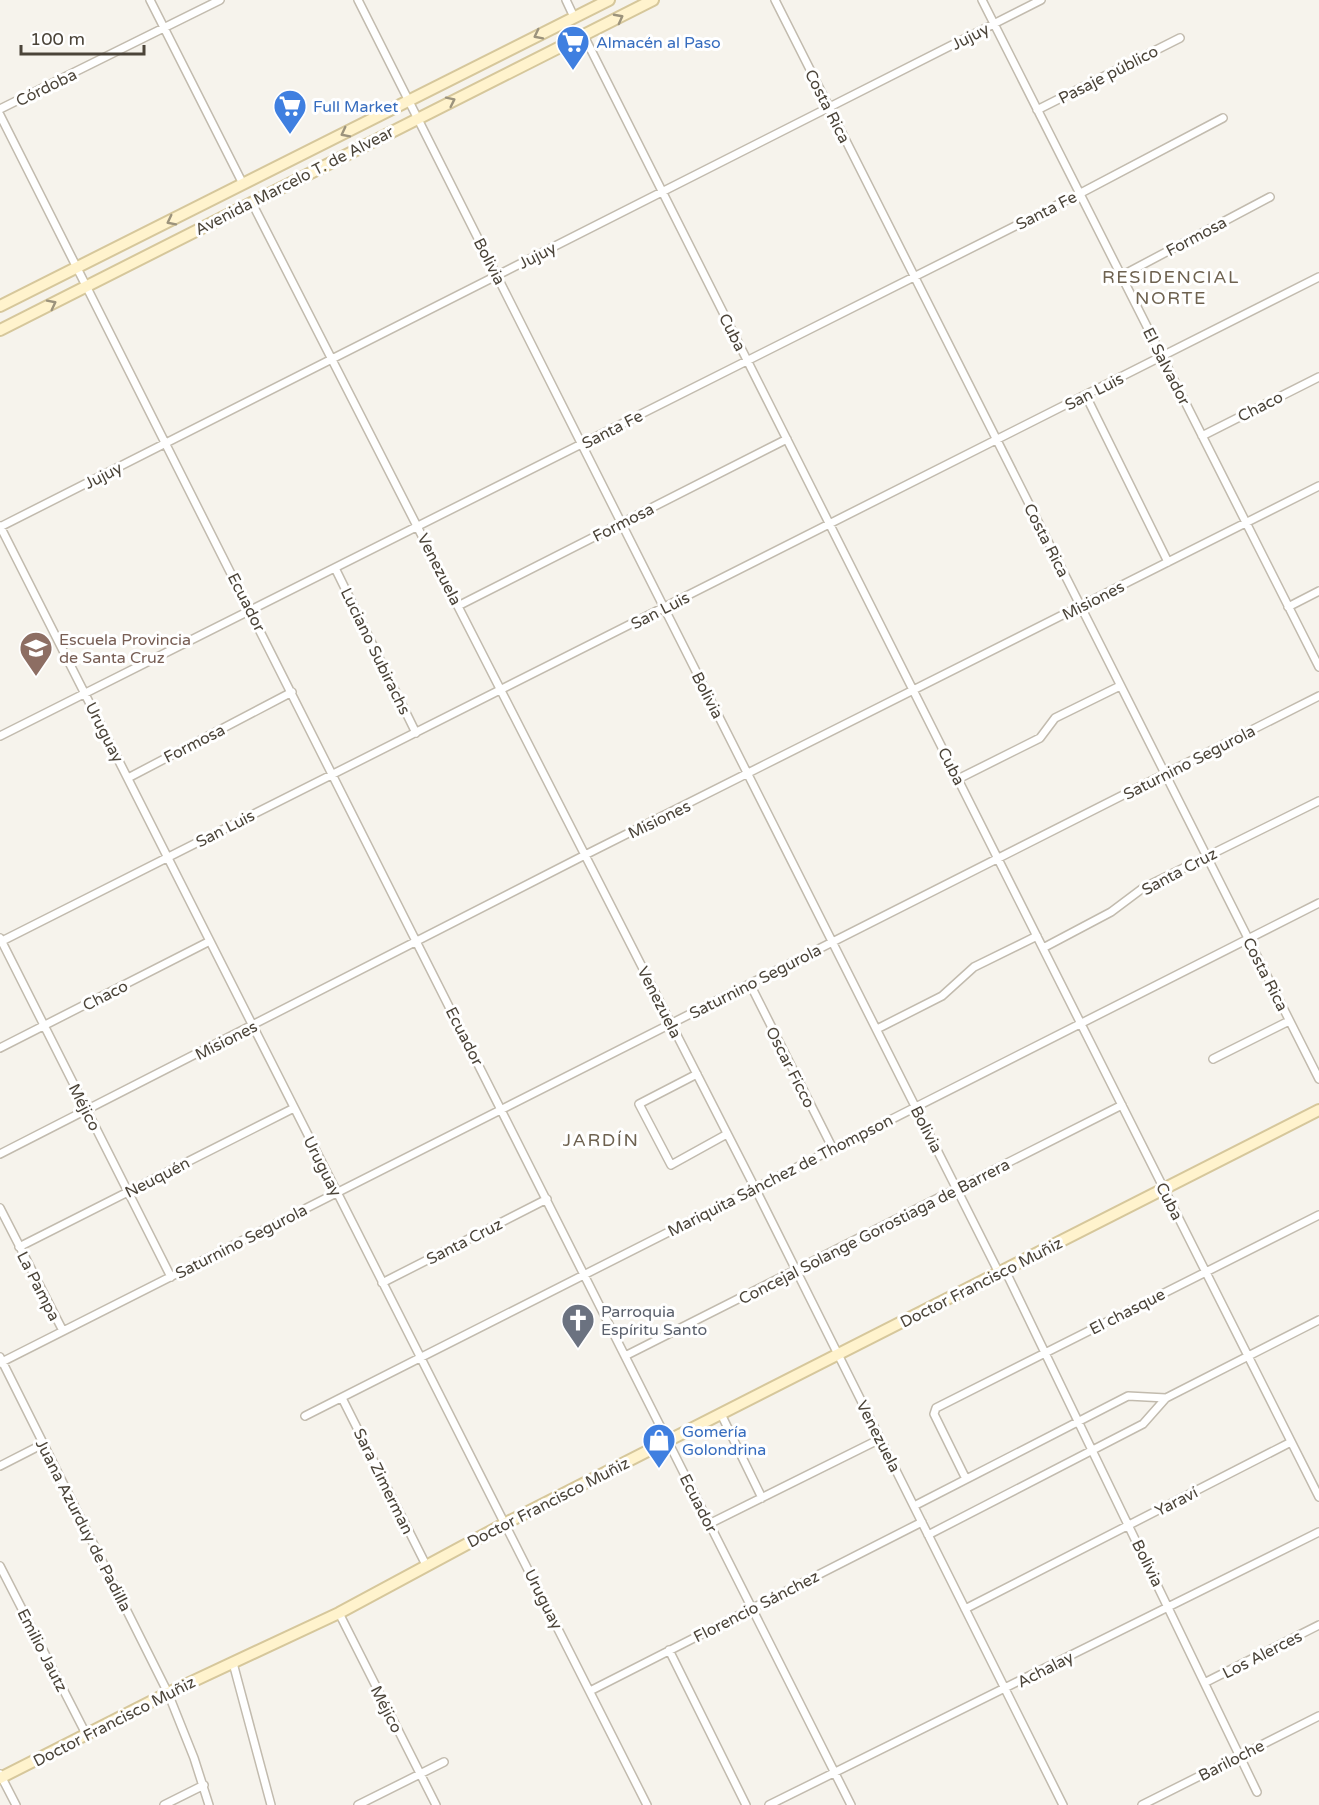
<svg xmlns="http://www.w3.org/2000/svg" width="1319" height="1805" font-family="'Varela Round',sans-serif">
  <rect width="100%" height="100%" fill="#f6f3ec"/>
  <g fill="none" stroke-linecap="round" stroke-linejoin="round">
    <defs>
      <path id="minor" d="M150,0L243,184
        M358,0L999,1273
        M566,0L574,17
        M775,0L1319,1079
        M982,0L1319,667
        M584,36L1319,1497
        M0,109L220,0
        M1037,110L1180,38
        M0,115L851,1805
        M252,203L755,1188L1063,1805
        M1121,276L1270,197
        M1086,396L1168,562
        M1202,436L1319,377
        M0,526L647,1805
        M0,527L1041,0
        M335,568L416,733
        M458,606L787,439
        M1288,607L1319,591
        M0,736L1079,194L1223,118
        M128,778L292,692
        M958,779L1040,738L1055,718L1120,686
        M0,938L171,1277
        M0,942L1319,277
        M1043,948L1111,912L1143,888L1319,801
        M750,984L833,1149
        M877,1029L942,996L974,967L1037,936
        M0,1048L210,941
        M1213,1059L1289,1021
        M697,1074L639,1104L671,1165L727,1134
        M0,1154L585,855L1319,486
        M0,1208L63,1331
        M19,1247L294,1108
        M1005,1270L1257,1792
        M382,1283L547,1199
        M625,1356L1122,1105
        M0,1357L168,1693L194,1758L209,1805
        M0,1363L1319,696
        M342,1398L426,1565
        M721,1414L762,1498
        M305,1416L1319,903
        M0,1466L43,1444
        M966,1479L934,1414L936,1408L1319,1215
        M914,1506L1128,1396L1166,1398
        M709,1524L880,1439
        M928,1535L1143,1424L1166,1398L1319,1320
        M0,1566L86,1734
        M965,1609L1291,1442
        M339,1613L436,1805
        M669,1650L746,1805
        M233,1663L271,1805
        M1206,1682L1319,1625
        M590,1691L922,1522
        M0,1774L16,1805
        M164,1805L204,1785
        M358,1805L444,1762
        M769,1805L1319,1532
        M1142,1805L1319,1716"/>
      <path id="secondary" d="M0,306L609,0
        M0,330L653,0
        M0,1778L168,1693L339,1613L506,1523L1319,1110"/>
    </defs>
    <use href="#minor" stroke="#c2bbae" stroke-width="10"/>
    <use href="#secondary" stroke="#d6c79b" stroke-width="14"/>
    <use href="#minor" stroke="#fff" stroke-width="7"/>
    <use href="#secondary" stroke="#fff3cd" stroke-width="10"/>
  </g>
  <defs><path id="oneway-chevron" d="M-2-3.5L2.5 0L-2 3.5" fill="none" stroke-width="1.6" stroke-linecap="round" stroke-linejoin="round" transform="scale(1.5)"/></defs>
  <g stroke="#9c937c">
    <use href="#oneway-chevron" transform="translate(619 18) rotate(-28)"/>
    <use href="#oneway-chevron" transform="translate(538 35) rotate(153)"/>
    <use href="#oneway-chevron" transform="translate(451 101) rotate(-26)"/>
    <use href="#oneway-chevron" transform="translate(345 133) rotate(153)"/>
    <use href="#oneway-chevron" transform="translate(171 221) rotate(153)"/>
    <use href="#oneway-chevron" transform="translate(52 304) rotate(-27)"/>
  </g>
  <defs>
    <symbol id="supermarket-pin" viewBox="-11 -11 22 30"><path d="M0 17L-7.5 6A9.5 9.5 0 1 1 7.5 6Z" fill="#3f7fe0" stroke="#fff"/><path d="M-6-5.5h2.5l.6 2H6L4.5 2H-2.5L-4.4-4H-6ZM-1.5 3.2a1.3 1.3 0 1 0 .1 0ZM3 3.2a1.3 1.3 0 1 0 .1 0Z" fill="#fff"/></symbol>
    <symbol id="school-pin" viewBox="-11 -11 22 30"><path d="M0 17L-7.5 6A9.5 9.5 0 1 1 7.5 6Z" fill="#8d6e63" stroke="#fff"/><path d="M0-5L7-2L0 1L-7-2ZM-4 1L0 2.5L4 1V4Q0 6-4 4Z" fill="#fff"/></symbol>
    <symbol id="church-pin" viewBox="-11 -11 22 30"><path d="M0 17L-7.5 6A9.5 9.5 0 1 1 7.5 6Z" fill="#6b7280" stroke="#fff"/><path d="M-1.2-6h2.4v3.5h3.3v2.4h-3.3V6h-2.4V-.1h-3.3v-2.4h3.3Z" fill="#fff"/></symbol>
    <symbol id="shop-pin" viewBox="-11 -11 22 30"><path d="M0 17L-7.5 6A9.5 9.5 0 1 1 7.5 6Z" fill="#3f7fe0" stroke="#fff"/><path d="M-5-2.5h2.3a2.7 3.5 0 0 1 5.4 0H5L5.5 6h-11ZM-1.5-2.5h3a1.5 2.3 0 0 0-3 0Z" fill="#fff"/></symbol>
  </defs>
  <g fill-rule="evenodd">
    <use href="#supermarket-pin" x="554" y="23" width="38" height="52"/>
    <use href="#supermarket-pin" x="271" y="87" width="38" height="52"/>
    <use href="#school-pin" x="17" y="629" width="38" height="52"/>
    <use href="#church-pin" x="559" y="1301" width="38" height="52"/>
    <use href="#shop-pin" x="640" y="1421" width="38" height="52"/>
  </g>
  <g text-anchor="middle" stroke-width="6" stroke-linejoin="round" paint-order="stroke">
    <g font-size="16" fill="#4b4439" stroke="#fff">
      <text transform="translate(970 36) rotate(-27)" y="6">Jujuy</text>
      <text transform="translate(1108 74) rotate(-27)" y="6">Pasaje público</text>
      <text transform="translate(46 87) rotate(-26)" y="6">Córdoba</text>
      <text transform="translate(828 106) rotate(63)" y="6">Costa Rica</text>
      <text transform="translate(294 180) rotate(-27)" y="6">Avenida Marcelo T. de Alvear</text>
      <text transform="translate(1046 210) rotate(-27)" y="6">Santa Fe</text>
      <text transform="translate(1196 236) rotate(-28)" y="6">Formosa</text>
      <text transform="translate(537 255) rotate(-27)" y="6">Jujuy</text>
      <text transform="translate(490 261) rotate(63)" y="6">Bolivia</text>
      <text transform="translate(733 332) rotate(63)" y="6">Cuba</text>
      <text transform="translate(1167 366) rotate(63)" y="6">El Salvador</text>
      <text transform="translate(1094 391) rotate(-27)" y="6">San Luis</text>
      <text transform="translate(1260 406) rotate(-27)" y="6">Chaco</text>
      <text transform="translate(612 429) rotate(-27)" y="6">Santa Fe</text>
      <text transform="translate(103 475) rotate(-27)" y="6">Jujuy</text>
      <text transform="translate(623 522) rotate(-27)" y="6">Formosa</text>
      <text transform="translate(1047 540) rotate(63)" y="6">Costa Rica</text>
      <text transform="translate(440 569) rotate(63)" y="6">Venezuela</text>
      <text transform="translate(1093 600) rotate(-27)" y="6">Misiones</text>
      <text transform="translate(247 602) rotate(63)" y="6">Ecuador</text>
      <text transform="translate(660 610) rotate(-27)" y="6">San Luis</text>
      <text transform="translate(376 651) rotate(64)" y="6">Luciano Subirachs</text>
      <text transform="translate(708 695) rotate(63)" y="6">Bolivia</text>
      <text transform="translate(105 732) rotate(63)" y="6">Uruguay</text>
      <text transform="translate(194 743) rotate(-27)" y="6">Formosa</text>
      <text transform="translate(1189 762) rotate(-27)" y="6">Saturnino Segurola</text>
      <text transform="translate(952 766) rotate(63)" y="6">Cuba</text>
      <text transform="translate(659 819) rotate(-26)" y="6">Misiones</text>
      <text transform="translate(225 828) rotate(-27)" y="6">San Luis</text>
      <text transform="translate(1179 871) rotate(-28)" y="6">Santa Cruz</text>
      <text transform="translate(1266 974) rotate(63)" y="6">Costa Rica</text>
      <text transform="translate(755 981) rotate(-27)" y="6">Saturnino Segurola</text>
      <text transform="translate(105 995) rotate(-27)" y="6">Chaco</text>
      <text transform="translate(660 1002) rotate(63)" y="6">Venezuela</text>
      <text transform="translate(465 1036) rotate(63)" y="6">Ecuador</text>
      <text transform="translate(226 1040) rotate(-27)" y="6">Misiones</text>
      <text transform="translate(791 1067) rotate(63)" y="6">Oscar Ficco</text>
      <text transform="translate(85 1107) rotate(63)" y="6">Méjico</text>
      <text transform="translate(927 1129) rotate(63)" y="6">Bolivia</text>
      <text transform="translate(323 1166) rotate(63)" y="6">Uruguay</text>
      <text transform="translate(780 1175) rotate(-27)" y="6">Mariquita Sánchez de Thompson</text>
      <text transform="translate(157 1177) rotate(-27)" y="6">Neuquén</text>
      <text transform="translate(1170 1201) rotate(63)" y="6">Cuba</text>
      <text transform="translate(874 1231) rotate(-27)" y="6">Concejal Solange Gorostiaga de Barrera</text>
      <text transform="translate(241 1241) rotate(-27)" y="6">Saturnino Segurola</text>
      <text transform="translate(464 1241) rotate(-27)" y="6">Santa Cruz</text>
      <text transform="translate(981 1282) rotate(-27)" y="6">Doctor Francisco Muñiz</text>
      <text transform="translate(39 1286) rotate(63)" y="6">La Pampa</text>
      <text transform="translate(1127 1311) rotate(-27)" y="6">El chasque</text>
      <text transform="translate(879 1436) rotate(63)" y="6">Venezuela</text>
      <text transform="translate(384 1481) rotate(64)" y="6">Sara Zimerman</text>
      <text transform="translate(1176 1501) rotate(-27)" y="6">Yaraví</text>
      <text transform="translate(548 1502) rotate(-27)" y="6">Doctor Francisco Muñiz</text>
      <text transform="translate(699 1503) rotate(63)" y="6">Ecuador</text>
      <text transform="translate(84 1525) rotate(63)" y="6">Juana Azurduy de Padilla</text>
      <text transform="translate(1148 1563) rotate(64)" y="6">Bolivia</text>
      <text transform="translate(544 1599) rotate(63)" y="6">Uruguay</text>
      <text transform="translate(756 1606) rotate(-27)" y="6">Florencio Sánchez</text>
      <text transform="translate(43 1650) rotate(63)" y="6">Emilio Jautz</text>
      <text transform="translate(1262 1654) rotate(-27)" y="6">Los Alerces</text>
      <text transform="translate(1045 1669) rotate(-27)" y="6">Achalay</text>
      <text transform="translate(387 1709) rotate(63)" y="6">Méjico</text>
      <text transform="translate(114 1721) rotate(-27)" y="6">Doctor Francisco Muñiz</text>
      <text transform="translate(1231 1760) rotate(-27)" y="6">Bariloche</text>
    </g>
    <g font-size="16" fill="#366cbe" stroke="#fff" text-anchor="start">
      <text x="596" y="48">Almacén al Paso</text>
      <text x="313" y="112">Full Market</text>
      <text x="682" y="1437">Gomería<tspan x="682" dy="18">Golondrina</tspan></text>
    </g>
    <g font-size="16" fill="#785e54" stroke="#fff" text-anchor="start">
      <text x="59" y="645">Escuela Provincia<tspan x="59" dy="18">de Santa Cruz</tspan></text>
    </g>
    <g font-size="16" fill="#5b616d" stroke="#fff" text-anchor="start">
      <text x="601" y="1317">Parroquia<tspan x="601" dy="18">Espíritu Santo</tspan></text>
    </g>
    <g font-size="18" letter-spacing="1.5" fill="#6e6250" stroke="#fff">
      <text x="1171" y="283">RESIDENCIAL<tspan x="1171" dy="21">NORTE</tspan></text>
      <text x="601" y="1146">JARDÍN</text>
    </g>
  </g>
  <path d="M21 45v9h123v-9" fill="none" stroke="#4b4439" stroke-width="3"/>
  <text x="30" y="45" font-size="18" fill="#4b4439" stroke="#ffffff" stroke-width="4.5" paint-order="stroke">100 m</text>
</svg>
